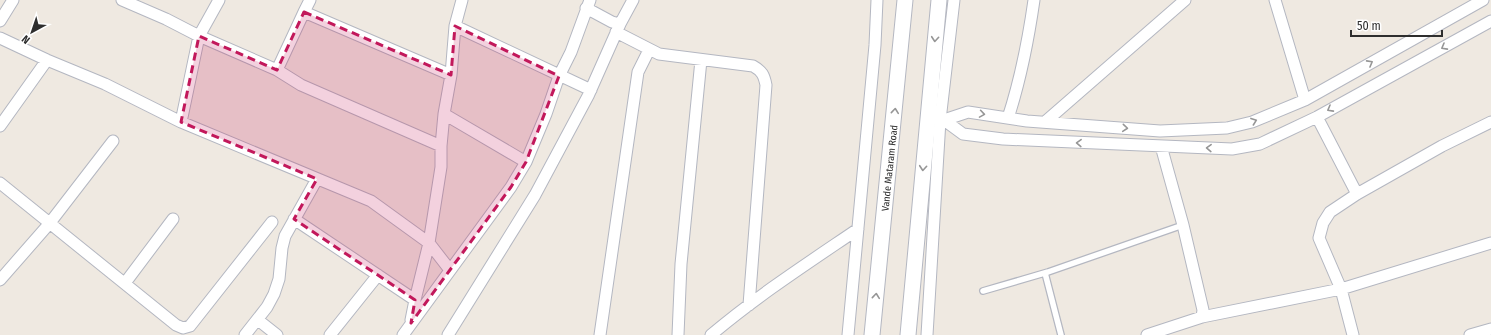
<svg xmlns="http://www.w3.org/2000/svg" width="1491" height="335" font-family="'Fira Sans Condensed',sans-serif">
  <rect width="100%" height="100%" fill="#efe9e1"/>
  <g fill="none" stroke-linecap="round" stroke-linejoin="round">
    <defs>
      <path id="service" d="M1045,273L1061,335
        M983,291L1048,272L1183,225"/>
      <path id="minor" d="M122,0L166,19L199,36L277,70L301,85L441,146
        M1275,0L1305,100
        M586,8L612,22L620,24L633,0
        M304,12L310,0
        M0,21L13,0
        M455,26L591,90
        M616,32L659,54L753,66C762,71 764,75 766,85L749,305
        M0,38L47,60L105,84L181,122L371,201L429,243L450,270
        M277,70L304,12L451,75
        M444,114L526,162
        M1317,117L1357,194
        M1008,118C1021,78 1028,42 1034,0
        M927,119L944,120L968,112L1027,121L1160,131L1227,128L1252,122L1305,100L1483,0
        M944,120L963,134L1003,139L1232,149L1260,144L1317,117L1491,21
        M181,122L199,36L219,0
        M1045,122L1185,0
        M0,126L47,60
        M0,183L176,325L183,328L190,326L272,222
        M294,219L415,300
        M0,280L49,224L113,141
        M125,283L173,219
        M1202,317L1341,289L1491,243
        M258,320L277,335
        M411,320L415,300L429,243L441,167V146L444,114L451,75L455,26L462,0
        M245,335L267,307L274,294L279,279L282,248L285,236L317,179
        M330,335L378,275
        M403,335L511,187L526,162L546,114L559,76L571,52L590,0
        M448,335L535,195L588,96L620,24
        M600,335L638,72L649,50
        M678,335L681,264L701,60
        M711,335C757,296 808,263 858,229
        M848,335L875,45L877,0
        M927,335L940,120L954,0
        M1147,335L1202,317L1203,310L1183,225L1161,146
        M1353,335L1341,289L1319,238L1323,223L1330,212L1357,194L1442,146L1491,122
        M1470,335L1491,329"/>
      <path id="secondary" d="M872,335L905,0
        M908,335L939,0"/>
    </defs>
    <use href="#service" stroke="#b4b7c1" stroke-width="8"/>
    <use href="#minor" stroke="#b4b7c1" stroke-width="13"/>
    <use href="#secondary" stroke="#b4b7c1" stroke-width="17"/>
    <use href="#service" stroke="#fff" stroke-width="5.5"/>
    <use href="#minor" stroke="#fff" stroke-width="11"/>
    <use href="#secondary" stroke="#fff" stroke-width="15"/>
  </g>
  <defs><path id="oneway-chevron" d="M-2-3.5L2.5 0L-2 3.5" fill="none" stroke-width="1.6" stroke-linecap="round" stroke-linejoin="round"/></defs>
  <g stroke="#969696">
    <use href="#oneway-chevron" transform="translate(935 39) rotate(95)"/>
    <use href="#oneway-chevron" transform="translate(1444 47) rotate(151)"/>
    <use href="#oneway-chevron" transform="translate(1370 63) rotate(-29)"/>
    <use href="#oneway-chevron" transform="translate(1330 109) rotate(151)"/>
    <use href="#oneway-chevron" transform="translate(895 111) rotate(-84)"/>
    <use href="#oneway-chevron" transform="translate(982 114) rotate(9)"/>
    <use href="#oneway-chevron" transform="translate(1254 121) rotate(-20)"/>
    <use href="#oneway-chevron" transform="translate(1125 128) rotate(5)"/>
    <use href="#oneway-chevron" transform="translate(1079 143) rotate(-178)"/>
    <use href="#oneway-chevron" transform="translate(1209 148) rotate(-178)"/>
    <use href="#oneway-chevron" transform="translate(923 168) rotate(95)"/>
    <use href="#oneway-chevron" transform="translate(876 296) rotate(-84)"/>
  </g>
  <path fill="#c2185b" fill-opacity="0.2" stroke="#c2185b" stroke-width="3" stroke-dasharray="8 5" stroke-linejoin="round" d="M304,12L451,75L455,26L559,76L526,162L511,187L411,323L415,300L294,219L317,179L181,122L199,36L277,70Z"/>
  <g text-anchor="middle" stroke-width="3" stroke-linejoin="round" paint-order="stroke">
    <g font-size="10" fill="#2e2e2e" stroke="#fff">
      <text transform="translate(889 168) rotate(-84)" y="4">Vande Mataram Road</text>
    </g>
  </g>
  <g transform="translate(32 32) rotate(220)" stroke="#ffffff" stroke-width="3" paint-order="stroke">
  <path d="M0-3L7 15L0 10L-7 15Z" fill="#2e2e2e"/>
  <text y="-6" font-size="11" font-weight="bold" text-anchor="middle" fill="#2e2e2e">N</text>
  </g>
  <path d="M1351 30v6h91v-6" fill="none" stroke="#2e2e2e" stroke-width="2"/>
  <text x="1357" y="30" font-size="12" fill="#2e2e2e" stroke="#ffffff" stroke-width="3" paint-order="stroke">50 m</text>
</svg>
